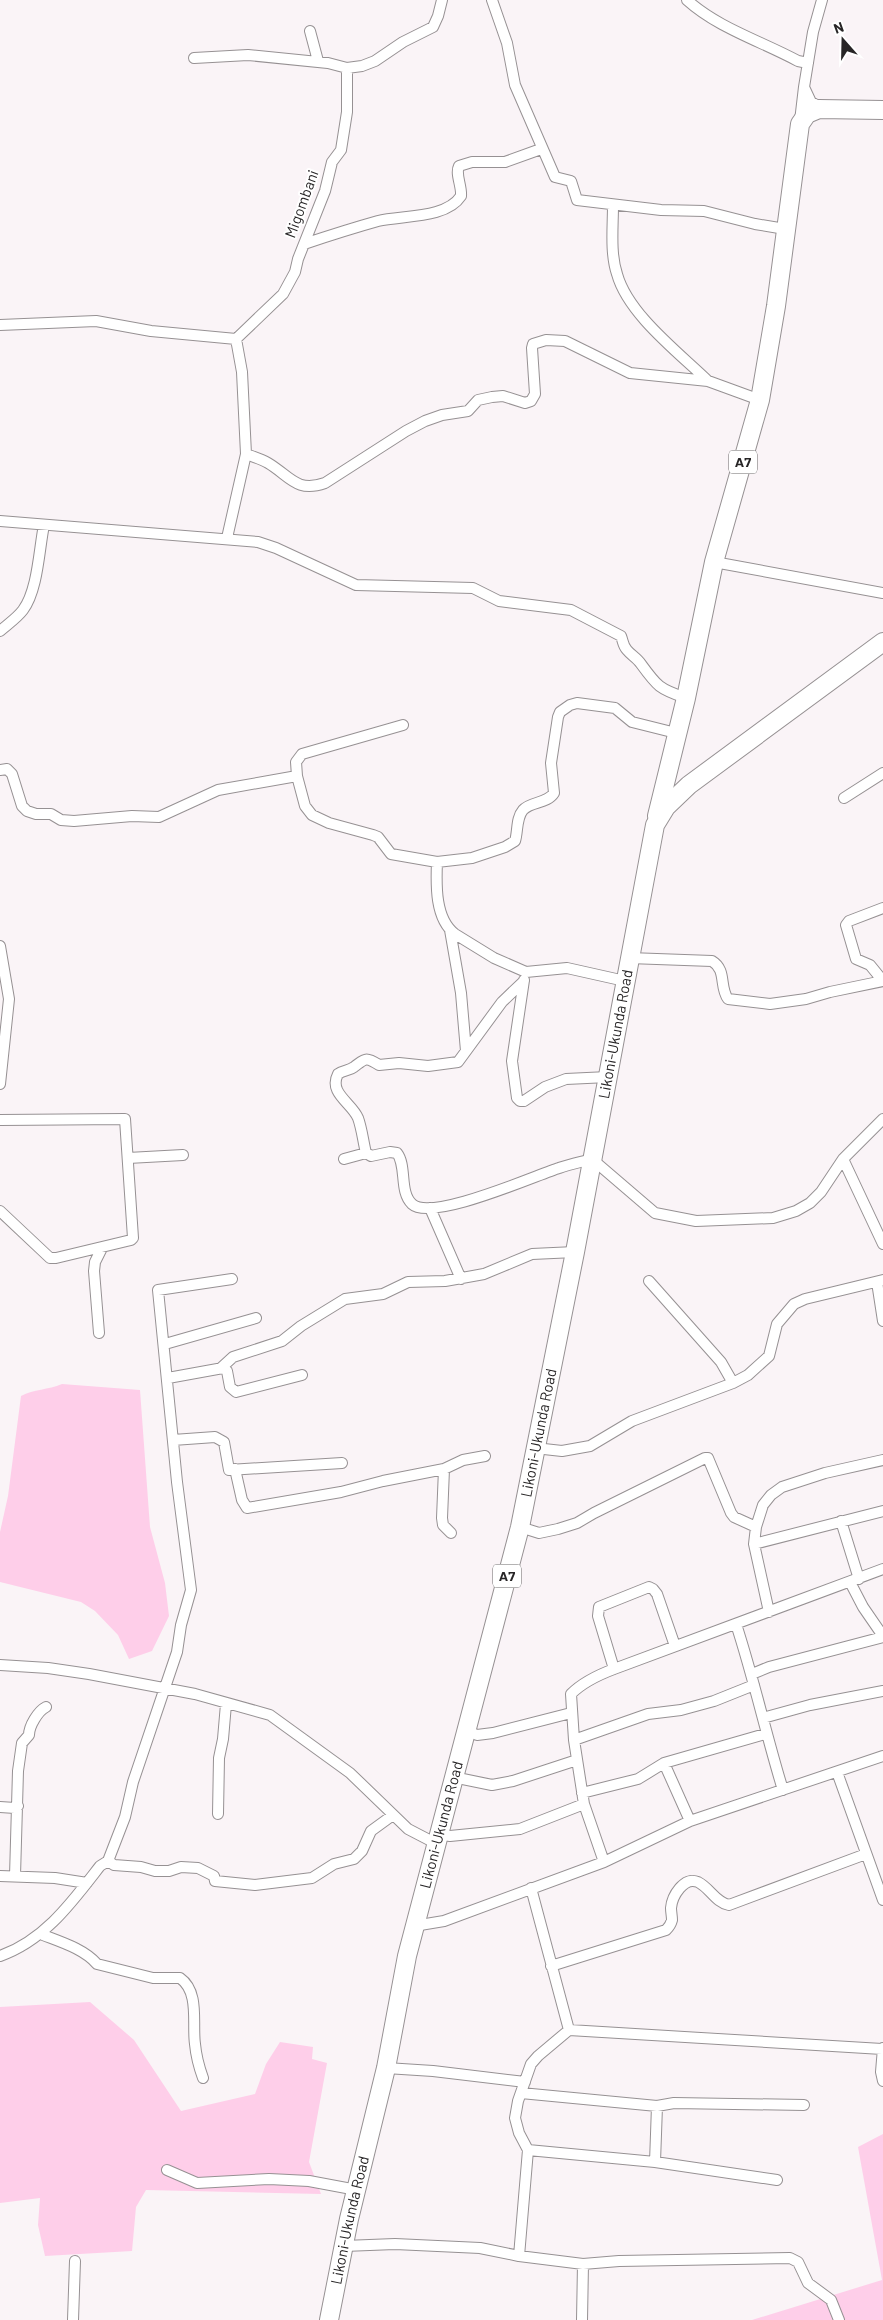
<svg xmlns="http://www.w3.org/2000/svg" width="883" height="2320" font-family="Barlow,sans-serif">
  <rect width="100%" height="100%" fill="#faf4f7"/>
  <path fill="#fecee9" d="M62,1384L140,1390L150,1527L165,1583L169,1616L152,1651L129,1659L118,1635L95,1611L81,1602L0,1582V1532L8,1496L21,1396C34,1389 48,1390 62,1384Z
    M90,2002L134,2040L181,2111L255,2094L266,2064L280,2042L313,2047L312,2059L327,2063L309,2162L321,2194L146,2190L136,2207L132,2251L45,2256L38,2225L40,2198L0,2203V2007Z
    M883,2134V2320H752L882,2280L858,2147Z"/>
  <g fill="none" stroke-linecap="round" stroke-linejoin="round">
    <defs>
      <path id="minor" d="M492,0L507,43L515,85L555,177L571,181L577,200L661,210L704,211L755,224L785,229
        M687,0C718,28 761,41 798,61L808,63
        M310,31L318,61
        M194,58L248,55L328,63L347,68L362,66L375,61L403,42L433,27L438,16L442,0
        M804,87L813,32L822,0
        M800,121L804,87L811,102L822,108
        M613,205C613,227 610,253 617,274C628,314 678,352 708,381
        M304,244C328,236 353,228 378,221C402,215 446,219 461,196C462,186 455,174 459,166L472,162H505L541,149
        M0,325L96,321L151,331L236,339
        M236,339L283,294L295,272L298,259L325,191L332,162L341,150L347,112V68
        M246,454C254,457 261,459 268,463C290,476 296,493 325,483L406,431L425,421L442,415L468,411L478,400L492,397L503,396L525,403L531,401L535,394L532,348L533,344L546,340L565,341L630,373L708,381L760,400
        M0,521L258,542L276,548L356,585L473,588L499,601L571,610L621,636C623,641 623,646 627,650C631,655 637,658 641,664C657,686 659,689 686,698
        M227,538L246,454L242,372L236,339
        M714,562L883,593
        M0,631C8,624 17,618 23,610C38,590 39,549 44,525
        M0,770L7,769L12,774L22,806L27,811L36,814H51L61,820L74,821L132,816L159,817L218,790L297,776L305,806L312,815L329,823L373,835L378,837L391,854L437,862C436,885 435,919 455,934L494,958L526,972L567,968L625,981
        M297,776L296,762L302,754L403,725
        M844,798L883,773
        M437,862L472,858L505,847L515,841C518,832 516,818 523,810C531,801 547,804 554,793L551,763L558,717L560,712L570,705L577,703L615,708L632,722L676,733
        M883,908L849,921L846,925L856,959L870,965L883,981
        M450,930L461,993L466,1051
        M0,946L9,999L0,1084
        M629,958L712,961C727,970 719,987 728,999L770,1004L806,999L830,992L883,981
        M524,980L512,1061L517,1098L520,1101H524L545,1087L566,1079L608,1077
        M0,1120L125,1119L133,1238L131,1240L56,1258H50L0,1211
        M366,1153C363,1141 362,1129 358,1118C352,1103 328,1093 338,1074C343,1070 349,1071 354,1067C365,1059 365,1056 379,1065L399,1063L428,1066L458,1062L502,1002L524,981
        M128,1158L183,1155
        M344,1159L366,1153L371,1156L390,1152L397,1153C407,1166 399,1192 412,1204C431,1222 534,1176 559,1168C570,1164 581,1162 592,1159L655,1213L696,1221L773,1218L796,1211L810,1203L821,1192L843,1159L883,1119
        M843,1159L883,1244
        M430,1208L461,1279
        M649,1281L721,1362L733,1383
        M877,1282L883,1321
        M99,1333L94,1271L95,1262L102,1248
        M165,1344L256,1318
        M221,1368L233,1357L282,1341L301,1326L345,1299L383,1294L408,1282L445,1281L484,1274L532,1254L575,1252
        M168,1378L223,1368L227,1371L230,1387L236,1392L302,1375
        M173,1440L215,1437L224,1442L229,1470L342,1463
        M535,1448L562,1451L590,1446L632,1421L733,1383L748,1375L769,1356L777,1324L794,1304L805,1299L883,1280
        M235,1469L242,1500L247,1508L341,1492L383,1481L444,1469L463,1460L485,1456
        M444,1469L442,1518L443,1525L451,1533
        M841,1521L859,1579
        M520,1527L539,1533L558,1529L577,1523L594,1513L705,1458H708L731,1513L734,1517L756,1527
        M754,1544L883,1511
        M850,1582L863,1607L883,1636
        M769,1612L754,1544L756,1527L763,1505L771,1495L782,1487L825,1473L883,1460
        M736,1624C754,1679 766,1735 783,1790
        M0,1665L48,1668L89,1674L195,1694L270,1715L350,1773L408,1829L435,1843
        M614,1669L598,1616L599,1607L649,1587L653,1589L657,1594L675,1646
        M752,1674L769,1667L883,1637
        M763,1718L810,1705L883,1691
        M465,1730L477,1735L493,1733L571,1713
        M574,1740L648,1714L681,1710L714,1701L754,1685
        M664,1763L690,1821
        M837,1772L883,1900
        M453,1777L492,1785L513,1781L577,1760
        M582,1793L638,1779L664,1763L765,1734
        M0,1807L15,1808L18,1806
        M218,1814L219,1758L223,1739L226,1704
        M437,1834L450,1836L520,1829L584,1804
        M108,1861L114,1865L141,1867L155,1871H169L181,1867L198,1868L214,1876L215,1881L255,1885L312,1878L334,1864L354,1859L362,1851L371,1831L393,1815
        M604,1862L584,1804L574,1740L571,1694C583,1682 598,1675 614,1669L883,1569
        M0,1876L55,1878L87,1883
        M15,1876L18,1771L22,1743L29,1735C29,1726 38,1711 46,1707
        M531,1888L569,2030L882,2049
        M414,1926L444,1921L604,1862L690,1821L883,1756
        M42,1933L43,1935C61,1942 84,1949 97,1964L153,1978H180C200,1992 192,2024 195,2044C196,2055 199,2067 203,2078
        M0,1956C45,1940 72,1902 100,1866L108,1861L125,1817L133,1782L177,1652L181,1625L191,1590L177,1482L158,1290L232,1279
        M551,1966L666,1930C669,1927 671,1924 672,1920C672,1916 671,1912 671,1908C672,1896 684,1876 698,1882C710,1888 715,1902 729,1905L866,1854
        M883,2048L881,2072L883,2081
        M386,2068L433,2071L525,2082
        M521,2093L657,2106L674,2103L804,2105
        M528,2150L655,2162L777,2180
        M655,2162L657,2106
        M167,2170L197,2183L269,2179L309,2181L357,2190
        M344,2246L395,2244L480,2248L519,2256L583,2264L619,2261L790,2258L798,2262L808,2283L831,2300L839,2320
        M519,2256L528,2150L519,2133L515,2118L518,2101L531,2064L538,2056L569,2030
        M73,2320L75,2261
        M582,2320L583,2264"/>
      <g id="trunk">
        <path d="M657,816L686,698L714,562L760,400L776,306L800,124L807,114L819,109L883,110"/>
        <path id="s1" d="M329,2320L349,2219L386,2068L407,1956L520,1527L575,1252L655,825L666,807L689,785L883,642"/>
      </g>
    </defs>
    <use href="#minor" stroke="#969193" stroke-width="12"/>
    <use href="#trunk" stroke="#969193" stroke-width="20"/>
    <use href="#minor" stroke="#fff" stroke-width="10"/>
    <use href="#trunk" stroke="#fff" stroke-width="18"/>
  </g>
  <g text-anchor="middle" stroke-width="4" stroke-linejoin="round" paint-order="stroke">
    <g fill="#fff" stroke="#686667" stroke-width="1">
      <rect x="729" y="450.5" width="28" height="23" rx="4"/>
      <rect x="493" y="1564.5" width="28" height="23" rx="4"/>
    </g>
    <g font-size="14" font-weight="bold" fill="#272526">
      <text x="743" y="467">A7</text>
      <text x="507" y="1581">A7</text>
    </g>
    <g font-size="15" fill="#272526" stroke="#fff">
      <text transform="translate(302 204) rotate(-70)" y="5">Migombani</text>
      <text dy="5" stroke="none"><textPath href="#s1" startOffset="1318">Likoni-Ukunda Road</textPath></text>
      <text dy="5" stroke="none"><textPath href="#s1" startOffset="912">Likoni-Ukunda Road</textPath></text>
      <text dy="5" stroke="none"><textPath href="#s1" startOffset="508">Likoni-Ukunda Road</textPath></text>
      <text dy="5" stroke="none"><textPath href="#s1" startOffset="102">Likoni-Ukunda Road</textPath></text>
    </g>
  </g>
  <g transform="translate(843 40) rotate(340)" stroke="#ffffff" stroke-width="4" paint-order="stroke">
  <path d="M0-4L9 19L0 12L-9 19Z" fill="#272526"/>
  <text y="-8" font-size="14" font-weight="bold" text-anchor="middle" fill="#272526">N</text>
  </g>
</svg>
